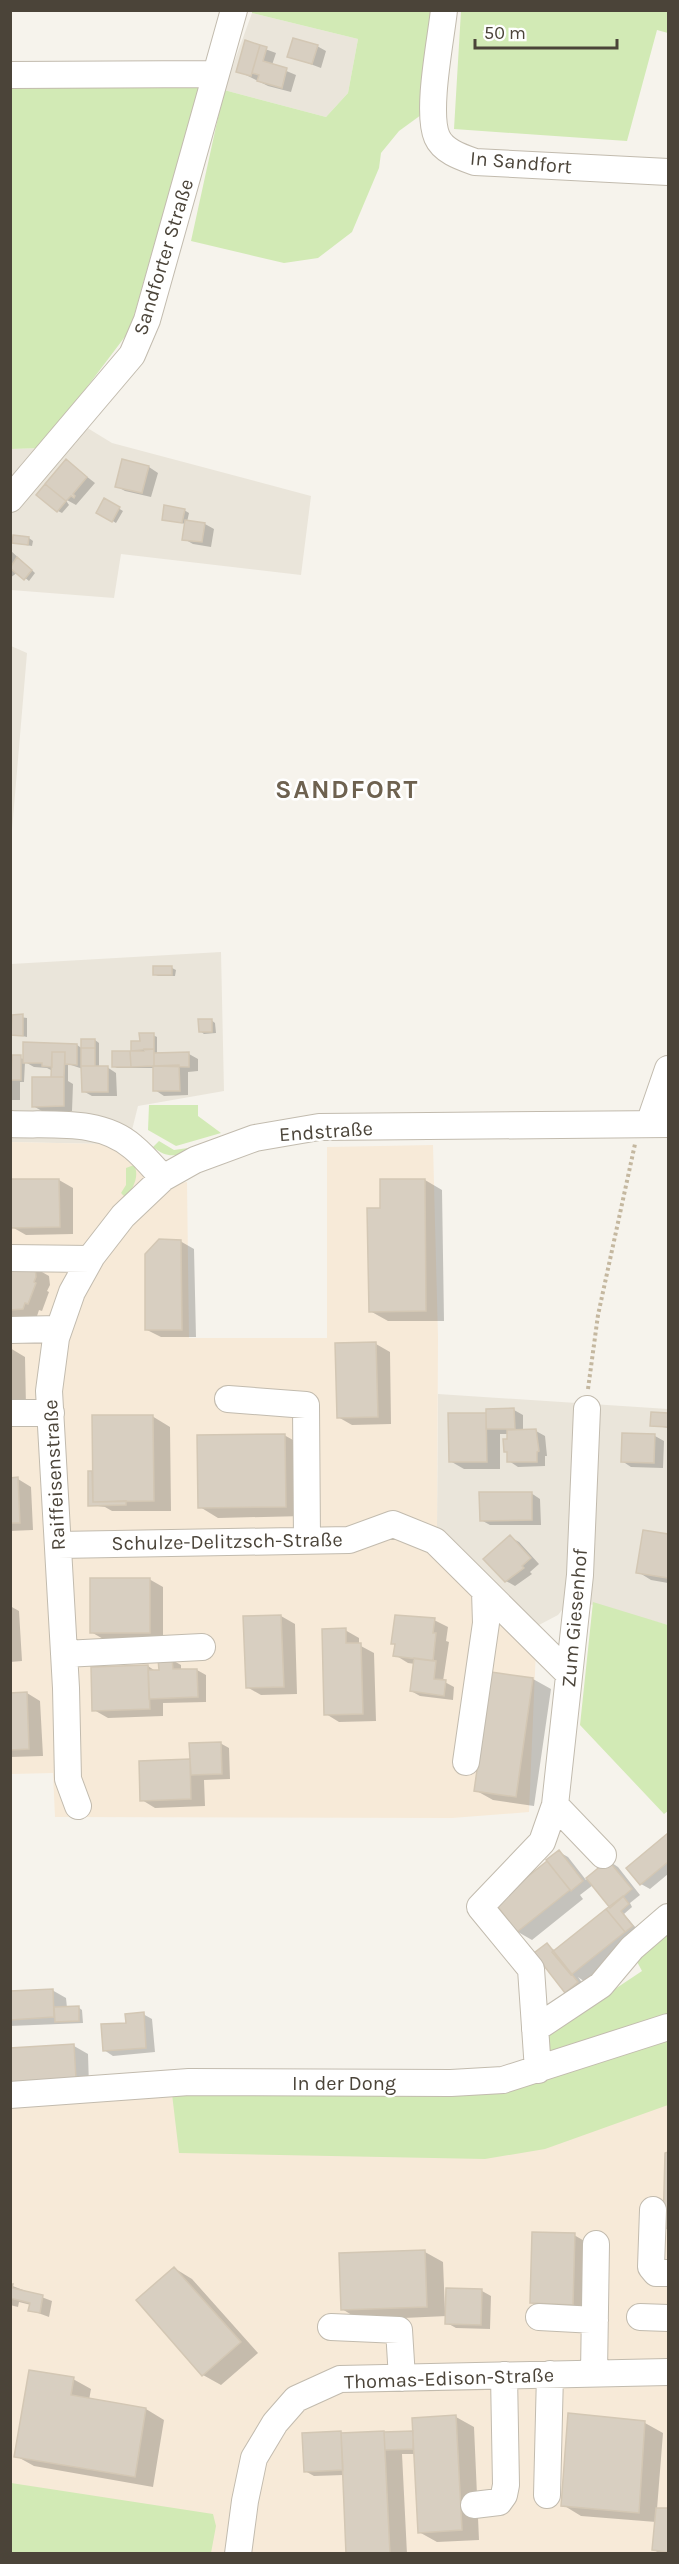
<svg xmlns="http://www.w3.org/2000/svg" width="679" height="2564" font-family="Karla,sans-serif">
  <rect width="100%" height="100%" fill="#f6f3ec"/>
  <path fill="#eae5da" d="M252,13L358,39L348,93L326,117L224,90Z
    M76,421L112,443L311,496L301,575L121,554L114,598L11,590L10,449L41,448Z
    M11,646L27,653L11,842Z
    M221,952L224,1091L138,1106L126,1154L104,1144L11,1142V964Z
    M438,1394L668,1409V1625L594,1605L569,1601L558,1615L537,1626L520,1617L437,1527Z"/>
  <path fill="#f7ead8" d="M10,1142L104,1144L126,1154L154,1186L187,1182L189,1338H327V1147L433,1145L438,1337L437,1527L520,1617L537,1626L529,1812L452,1818L55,1817L53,1773L11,1774Z
    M668,2027V2553H11L10,2102L451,2083Z"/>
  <path fill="#d2eab5" d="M252,11H431L421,115L399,131L381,153L379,168L352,232L318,258L284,263L191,241L224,90L326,117L348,93L358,39L252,13Z
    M461,11H668V33L657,30L627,141L454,129Z
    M11,79L200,83L130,330L41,448L11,449Z
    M149,1105H198V1116L221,1133L176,1146L148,1130Z
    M159,1141L174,1150L195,1147C179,1156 169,1160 153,1147Z
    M134,1165C140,1176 133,1188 126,1198L121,1193L126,1185V1168Z
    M593,1602L668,1625V1811L664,1814L580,1725Z
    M668,1930V2021L549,2056V2033L642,1971L635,1958Z
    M668,2039V2105L545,2149L485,2159L179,2153L172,2094L446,2095Z
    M11,2483L213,2514L216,2526L211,2553H11Z"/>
  <path fill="#0003" d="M246,42L276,53L272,65L296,75L291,92L268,86L238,71Z
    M317,46L326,51L321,68L289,56Z
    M123,460L149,467L158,473L151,497L125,491L116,486Z
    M67,461L95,483L76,505L65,499L69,505L62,513L58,511Z
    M105,500L123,511L116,523L98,512Z
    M184,510L189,513L187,522L205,524L214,529L211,547L193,544L184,539L186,524L163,519Z
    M29,538L33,541L32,546L14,543Z
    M10,550L35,573L29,581L18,572L10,578Z
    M172,968L176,970L175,976H158L154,974Z
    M13,1016L27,1018V1037L13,1034Z
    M211,1020L215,1023L216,1033L204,1034L200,1031Z
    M153,1035L157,1037V1054H189L198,1059V1071L188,1072V1095L164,1096L155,1090V1068H117L113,1066L132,1053V1042H141Z
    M95,1040L99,1043V1067H107L116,1073L117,1096H92L83,1091V1069L68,1064V1081L73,1084L72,1111H42L33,1106L58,1079L53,1071L47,1068L34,1067L25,1062L24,1082H20V1100H10V1057L25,1059L77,1045L83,1049Z
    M12,1180H59L73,1188V1234L26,1235L12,1227Z
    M425,1180L442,1190L444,1321H388L370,1311L382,1210Z
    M180,1241L194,1249L196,1337H161L147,1330Z
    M35,1268L49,1276L50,1285L47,1291L49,1292L42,1311L39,1310L37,1316L10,1322V1272Z
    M376,1344L390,1352L391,1424L352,1425L338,1417Z
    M10,1348L25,1357L26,1407H10Z
    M514,1410L523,1415V1431H536L545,1436L547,1456H545V1466L518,1467L509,1461V1453L505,1451L509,1434H500V1469H464L450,1461L487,1414Z
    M652,1414L668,1415V1428L652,1425Z
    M152,1416L170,1427L171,1511H112L105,1507L90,1505L92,1472Z
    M284,1435L302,1445L304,1516L218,1518L200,1507Z
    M623,1435L655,1436L664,1441L663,1468L631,1467L622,1461Z
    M10,1479H18L31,1487L33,1530L10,1531Z
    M531,1493L540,1499L541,1525H490L481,1520Z
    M644,1532L668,1536V1583L651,1580L638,1572Z
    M510,1537L519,1542L539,1564L530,1572L532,1574L515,1586L506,1581Z
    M149,1579L163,1587V1640H105L91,1632Z
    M10,1606L19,1611L22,1661L10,1662Z
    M281,1616L295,1624L297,1694L261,1695L247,1687Z
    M434,1620L448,1627L446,1641L449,1642L443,1681L454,1687L453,1700L420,1696L411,1691L415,1664L408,1663L395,1655L396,1645Z
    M345,1630L359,1638V1645L374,1653L376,1721L339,1722L326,1714Z
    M172,1660L181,1665V1671L197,1670L206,1675V1702L163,1703V1716L108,1718L94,1710L148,1666L157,1672Z
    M533,1679L551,1689L534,1806L493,1800L475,1790Z
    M27,1693L40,1701L43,1756L10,1757V1694Z
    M220,1743L229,1748L230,1779L204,1780L205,1806L155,1808L142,1800L189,1760L192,1763Z
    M668,1835V1874L650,1889L641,1884L628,1868Z
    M559,1852L568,1857L586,1880L609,1861L618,1867L640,1895L630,1903L632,1907L624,1914L636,1928L637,1940L585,1982L578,1977L586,1988L575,1997L566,1991L546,1945L556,1951L611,1907L593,1885L580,1895L583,1899L532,1940L518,1932L497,1904Z
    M52,1990L66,1998L67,2008L78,2007L82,2010L83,2023L10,2026V1992Z
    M143,2014L152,2019L155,2052L113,2056L104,2050L127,2024Z
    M74,2046L88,2054L89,2086L10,2090Z
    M666,2154H668V2230L664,2227Z
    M574,2235L588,2243L586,2312L545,2310L532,2302Z
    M425,2252L443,2262L445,2311L482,2291L491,2296L490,2329L456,2328L447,2323V2316L360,2320L342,2309L340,2255Z
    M174,2268L192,2279L258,2353L221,2385L203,2375Z
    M10,2285L52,2301L49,2317L30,2310L31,2305L19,2302L18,2307L10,2305Z
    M73,2379L91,2389L89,2400L146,2409L164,2420L153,2487L34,2466L16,2456Z
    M569,2415L645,2423L663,2433L657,2509L668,2510V2554H661L654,2550L656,2522L581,2516L563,2505Z
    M456,2417L474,2427L479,2540L437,2542L419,2532L415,2454H402L407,2554H348L344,2475L314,2476L305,2471L340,2432L343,2434L412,2432Z"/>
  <path fill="#d8cfc1" stroke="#d3c7b4" stroke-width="1.5" d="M293,38L318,45L312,64L287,57Z
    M245,40L260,45L251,76L236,72Z
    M260,45L267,47L263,61L287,68L282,88L257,81L259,75L252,73Z
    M66,459L87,477L73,494L75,496L74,498L71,496L66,501L45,484Z
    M122,459L149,466L142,493L115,487Z
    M45,484L66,501L57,512L36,495Z
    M104,498L120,507L112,522L96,513Z
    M164,505L185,509L182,523L162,520Z
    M185,520L205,523L202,542L182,540Z
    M13,535L29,537L28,545L12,543Z
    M17,557L32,570L24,580L10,568Z
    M153,966H172V975H153Z
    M23,1014V1036L11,1035L12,1015Z
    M198,1019H212V1032H199Z
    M139,1033H154V1053V1049L131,1051V1041H140Z
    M81,1039H95V1048H81Z
    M23,1042L77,1044V1065L65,1064V1052H52V1067L42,1066V1063H23Z
    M81,1048H95V1066H81Z
    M144,1049H154V1066L131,1067L130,1051H144Z
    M112,1051H130L131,1067H112Z
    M52,1052H65L64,1077H51Z
    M189,1052V1067L154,1066V1053Z
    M12,1055H21V1080H11Z
    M179,1065L180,1091H153V1066Z
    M81,1066H108V1092H82Z
    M32,1077H64V1106L32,1107Z
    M10,1179H59L60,1227L11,1228Z
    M380,1179H425L426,1311L369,1312L367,1208H380Z
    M159,1239L181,1240L182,1330H145V1254Z
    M35,1267L36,1277L34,1282L36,1283L28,1304L25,1303L23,1309L11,1310L10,1313V1270Z
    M376,1342L378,1417L337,1418L335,1343Z
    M514,1408L515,1429H486V1409Z
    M651,1412L668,1413V1427L650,1426Z
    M448,1413H486L487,1462H449Z
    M92,1415H153L154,1501L93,1502Z
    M536,1429L539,1451L537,1452V1462H507V1452H504L503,1439H507V1430Z
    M622,1433L655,1434L654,1463L621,1462Z
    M285,1434L286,1507L198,1508L197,1435Z
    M88,1471H92L93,1502L126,1501V1505L88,1506Z
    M18,1477L20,1523H10V1478Z
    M479,1492H532V1520L480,1521Z
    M643,1530L668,1534V1578L636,1573Z
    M510,1535L531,1558L522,1566L524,1568L505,1582L483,1559Z
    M90,1578H150V1633H90Z
    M281,1615L284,1687L246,1688L243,1616Z
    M395,1615L435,1618L433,1633H436L433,1661L393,1656L395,1644H391Z
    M346,1628V1643H361L363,1714L324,1715L322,1629Z
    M172,1658L173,1669H197L198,1697L149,1699L148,1670H159L158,1659Z
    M414,1658L436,1661L434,1679L446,1680L444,1696L410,1691Z
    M148,1665L150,1709L92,1711L91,1667Z
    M491,1672L533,1678L516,1797L474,1791Z
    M27,1692L29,1749L10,1750V1693Z
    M221,1742L222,1774L191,1775L189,1743Z
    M190,1759L191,1799L140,1801L139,1761Z
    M668,1833V1862L640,1885L626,1868Z
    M559,1850L583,1881L571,1891L546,1860Z
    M608,1860L632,1889L610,1908L586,1878Z
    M547,1861L570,1890L517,1932L495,1903Z
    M623,1896L629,1904L621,1911L633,1926L625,1932L606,1909Z
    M606,1909L625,1932L571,1975L552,1952Z
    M547,1943L578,1982L565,1993L534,1953Z
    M53,1989L54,2017L10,2020V1991Z
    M79,2006V2021L55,2022L54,2007Z
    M144,2012L146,2048L103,2051L101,2024L126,2023L125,2014Z
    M74,2044L76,2079L10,2083V2048Z
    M668,2152V2228H663L665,2153Z
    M532,2232L575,2233L573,2305L530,2303Z
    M425,2250L427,2307L341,2310L339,2253Z
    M174,2267L241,2342L202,2376L136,2300Z
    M10,2284H13L12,2288L43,2295L40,2313L28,2311L30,2303L10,2298Z
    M446,2288L482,2289L481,2325L445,2324Z
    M29,2370L74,2377L71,2395L146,2408L135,2477L14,2457Z
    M568,2413L645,2421L639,2513L561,2506Z
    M456,2415L462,2530L418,2533L412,2418Z
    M341,2431L343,2470L304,2472L302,2433Z
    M384,2431L390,2554H346L341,2433Z
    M413,2431V2449L385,2450L384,2432Z
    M656,2508H668V2552L652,2550Z"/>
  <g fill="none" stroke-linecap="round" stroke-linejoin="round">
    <defs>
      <path id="minor" d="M444,10C441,39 426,112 437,137C443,151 461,157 475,162L668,172
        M10,75L215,74
        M10,499L132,355L147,320L234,10
        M10,1124C51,1126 100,1118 133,1147C144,1156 153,1167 163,1178L195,1160L255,1138L319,1127L668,1124
        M649,1124L668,1069
        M10,1258L90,1259
        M10,1330L59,1329
        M228,1399L306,1405L307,1540
        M10,1413H51
        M58,1545L349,1540L393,1524L435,1541L569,1674
        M64,1654L202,1647
        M466,1762L486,1623L485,1591
        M555,1805L603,1855
        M78,1806L68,1779L66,1688L49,1391L56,1338L72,1292L92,1256L123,1216L163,1178
        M535,2029L601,1985L632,1948L668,1917
        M538,2070L531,1969L480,1907L542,1842L555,1805L580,1575L587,1409
        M10,2095L189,2082L451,2083L503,2080L668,2027
        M653,2210L651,2267L656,2273H668
        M539,2317L595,2320
        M640,2317L668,2318
        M331,2327L399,2330L402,2378
        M594,2373L596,2244
        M547,2495L550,2374
        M474,2505L499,2502L504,2495L506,2485L504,2375
        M238,2554L245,2501L254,2458L275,2423L296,2399L340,2379L668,2372"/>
    </defs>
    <use href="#minor" stroke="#c2bbae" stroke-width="28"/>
    <path stroke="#c4b79f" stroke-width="4" stroke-dasharray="3 3" stroke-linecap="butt" d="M588,1389L598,1315L635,1144"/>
    <use href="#minor" stroke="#fff" stroke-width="26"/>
  </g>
  <g text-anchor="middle" stroke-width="5" stroke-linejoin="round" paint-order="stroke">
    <g font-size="20" fill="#4b4439" stroke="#fff">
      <text transform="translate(521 162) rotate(5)" y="7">In Sandfort</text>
      <text transform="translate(163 257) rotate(-73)" y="7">Sandforter Straße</text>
      <text transform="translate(326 1131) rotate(-4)" y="7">Endstraße</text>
      <text transform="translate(54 1475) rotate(-93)" y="7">Raiffeisenstraße</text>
      <text transform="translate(227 1541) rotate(-1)" y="7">Schulze-Delitzsch-Straße</text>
      <text transform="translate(574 1618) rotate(-85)" y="7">Zum Giesenhof</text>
      <text x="344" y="2090">In der Dong</text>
      <text transform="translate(449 2378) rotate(-2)" y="7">Thomas-Edison-Straße</text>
    </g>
    <g font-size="26" font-weight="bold" letter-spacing="1.5" fill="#6e6250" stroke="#fff">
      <text x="347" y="798">SANDFORT</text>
    </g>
  </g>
  <rect width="679" height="2564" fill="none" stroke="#4b4439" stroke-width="24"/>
  <path d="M475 39v9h142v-9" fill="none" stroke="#4b4439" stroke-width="3"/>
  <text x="484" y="39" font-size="18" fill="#4b4439" stroke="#ffffff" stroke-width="4.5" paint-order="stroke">50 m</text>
</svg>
